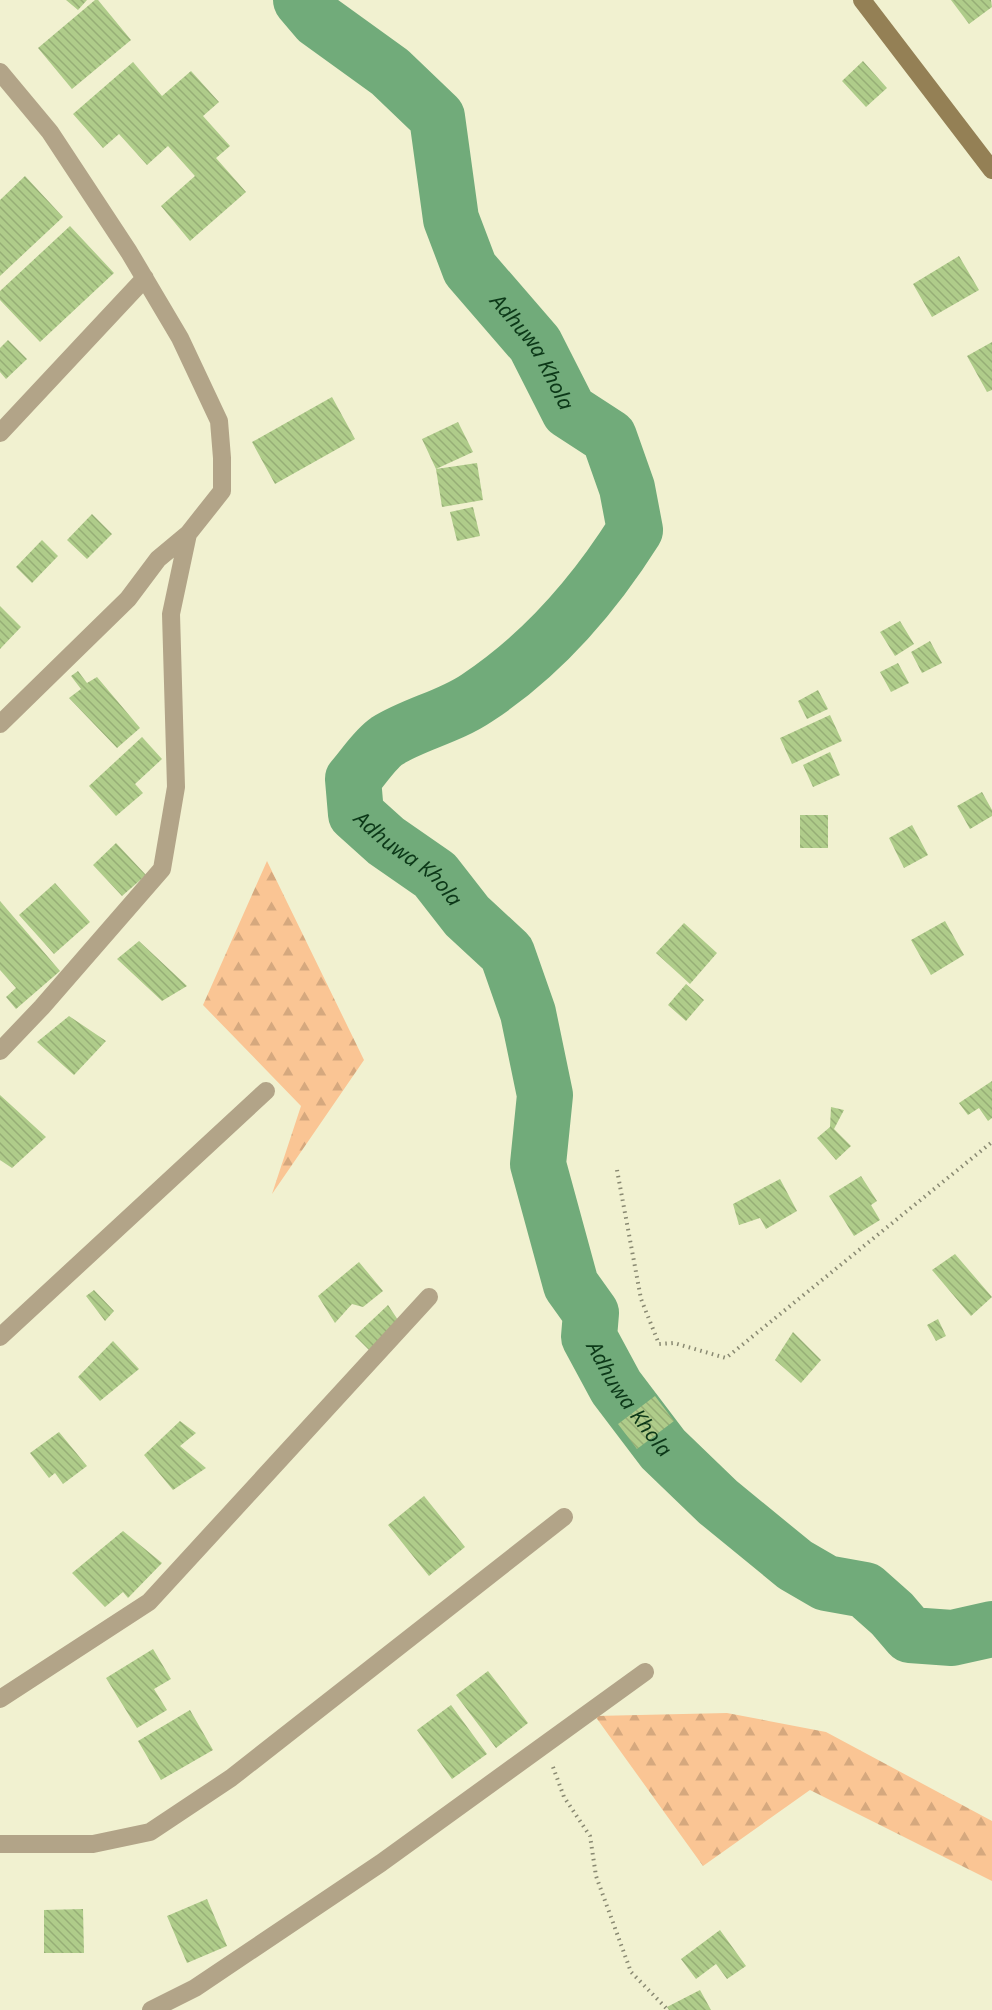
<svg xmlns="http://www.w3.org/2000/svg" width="992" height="2010" font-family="'Noto Sans',sans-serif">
  <defs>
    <pattern id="forest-firs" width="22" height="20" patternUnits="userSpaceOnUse" patternTransform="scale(1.5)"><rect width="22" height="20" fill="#fac594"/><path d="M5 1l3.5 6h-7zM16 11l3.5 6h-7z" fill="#d5a87e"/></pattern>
    <pattern id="building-back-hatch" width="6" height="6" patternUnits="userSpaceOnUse" patternTransform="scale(1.5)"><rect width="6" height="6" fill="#afcc8a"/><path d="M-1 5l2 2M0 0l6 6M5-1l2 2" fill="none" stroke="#96ae76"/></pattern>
  </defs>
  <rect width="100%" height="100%" fill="#f1f1d0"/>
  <path fill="url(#forest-firs)" d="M267,861L364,1060L272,1194L301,1106L203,1005Z
    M727,1713L826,1732L992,1821V1881L810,1790L703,1866L595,1716Z"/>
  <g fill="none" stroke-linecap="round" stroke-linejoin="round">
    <path stroke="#71ab7a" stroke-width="56" id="s1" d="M301,0L318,20L390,72L437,117L451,219L470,269L535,344L569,411L609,437L627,488L635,530C594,595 542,655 477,698C449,717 414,724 387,741C374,750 363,768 353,779L356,814L386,841L435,875L467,916L507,953L528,1013L545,1095L538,1164L571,1285L591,1313L589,1337L616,1387L663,1449L718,1502L795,1565L826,1583L865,1590L892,1614L910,1635L952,1638L992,1629"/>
  </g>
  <path fill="url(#building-back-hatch)" d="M66,0H87L78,10Z
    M95,0H98L131,40L72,89L38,48Z
    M951,0H991L992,7L969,24Z
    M863,61L887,88L866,107L842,81Z
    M133,62L162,96L191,71L219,102L203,116L230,146L216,158L246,192L190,241L161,206L195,176L168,146L147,165L119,134L103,148L73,114Z
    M25,176L63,217L0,276V200Z
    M70,226L114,273L40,342L0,300V291Z
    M959,256L979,290L932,317L913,284Z
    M8,340L27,359L6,379L0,372V348Z
    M992,342V390L987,392L967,356Z
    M332,397L355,439L275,484L252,442Z
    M458,422L473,452L436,469L477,463L483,500L442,507L436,469L422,439Z
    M473,507L480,536L457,541L450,512Z
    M92,514L112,534L87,559L67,540Z
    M42,540L58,556L32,583L16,567Z
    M0,606L21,627L0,649Z
    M900,621L914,644L895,656L880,632Z
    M930,641L942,663L922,673L911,652Z
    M898,663L909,683L891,692L880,672Z
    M78,671L87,683L97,677L140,728L117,748L69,698L81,689L71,676Z
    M818,690L828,709L807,719L798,701Z
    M830,715L842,741L792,764L780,738Z
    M142,737L162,759L135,784L143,793L116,816L89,786Z
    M830,752L840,775L813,787L803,765Z
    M982,792L992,810V816L970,829L957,806Z
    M800,815H828V848H800Z
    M912,825L928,855L904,868L889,838Z
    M116,843L146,875L122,896L93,865Z
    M55,883L90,922L54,954L19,915Z
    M0,901L60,971L16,1009L6,997L16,988L0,970Z
    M945,921L964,955L931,975L911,940Z
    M684,923L717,953L690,984L656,953Z
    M139,941L187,986L162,1001L117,959Z
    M686,984L704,1000L686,1021L668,1005Z
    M69,1016L106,1041L74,1075L37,1042Z
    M992,1081V1118L988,1121L979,1108L968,1115L959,1103Z
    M0,1095L46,1137L12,1168L0,1160Z
    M831,1107L844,1110L834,1129L851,1146L836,1160L817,1138L830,1127Z
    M861,1176L877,1201L871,1205L880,1220L854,1236L829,1196Z
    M780,1179L797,1211L766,1229L760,1218L739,1225L733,1204Z
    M955,1254L992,1297L971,1316L932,1270Z
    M359,1262L383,1291L363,1307L352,1304L335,1323L318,1296Z
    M94,1290L114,1311L105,1321L86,1296Z
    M388,1305L402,1326L375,1356L355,1336Z
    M938,1319L946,1336L936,1341L927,1325Z
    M793,1332L821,1360L801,1383L775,1360Z
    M113,1341L139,1369L100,1401L78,1377Z
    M655,1396L674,1421L637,1449L618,1424Z
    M180,1421L196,1433L180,1446L206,1468L173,1490L144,1455Z
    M59,1432L87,1466L63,1484L55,1473L49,1478L30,1453Z
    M424,1496L465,1547L429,1576L388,1525Z
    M123,1531L162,1563L128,1598L123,1592L105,1607L72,1573Z
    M153,1649L171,1679L154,1689L167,1710L137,1728L106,1678Z
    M488,1671L528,1723L496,1748L456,1695Z
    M451,1705L487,1754L452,1779L417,1730Z
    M190,1710L213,1750L161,1780L138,1741Z
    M207,1899L227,1946L187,1963L167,1916Z
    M83,1909L84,1953H44V1910Z
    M720,1930L746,1966L727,1979L716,1964L696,1979L681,1959Z
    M700,1990L711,2010H669L667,2007Z"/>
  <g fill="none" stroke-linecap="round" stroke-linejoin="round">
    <path stroke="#898972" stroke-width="4" stroke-dasharray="1.5 4.5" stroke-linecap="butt" d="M617,1170L641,1299L659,1344L674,1343L726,1358L992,1142
      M553,1767L564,1797L590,1836L596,1876L631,1972L668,2010"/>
    <path stroke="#b2a488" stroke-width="18" d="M0,72L50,132L129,252L180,338L219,421L222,458V491L188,534L158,559L128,599L0,724
      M0,433L145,278
      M0,1051L42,1007L162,869L176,787L171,614L188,534
      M0,1337L266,1091
      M0,1699L149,1602L429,1297
      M0,1844H93L150,1832L231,1778L564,1517
      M151,2010L195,1988L381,1863L645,1672"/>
    <path stroke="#948055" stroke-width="18" d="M862,0L992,170"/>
  </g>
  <g text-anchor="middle" stroke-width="4.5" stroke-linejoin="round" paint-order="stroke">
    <g font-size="21" font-style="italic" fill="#0c3818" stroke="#f1f1d0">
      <text dy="7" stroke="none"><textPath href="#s1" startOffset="441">Adhuwa Khola</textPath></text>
      <text dy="7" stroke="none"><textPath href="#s1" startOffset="1143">Adhuwa Khola</textPath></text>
      <text dy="7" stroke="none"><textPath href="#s1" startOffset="1755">Adhuwa Khola</textPath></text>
    </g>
  </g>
</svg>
